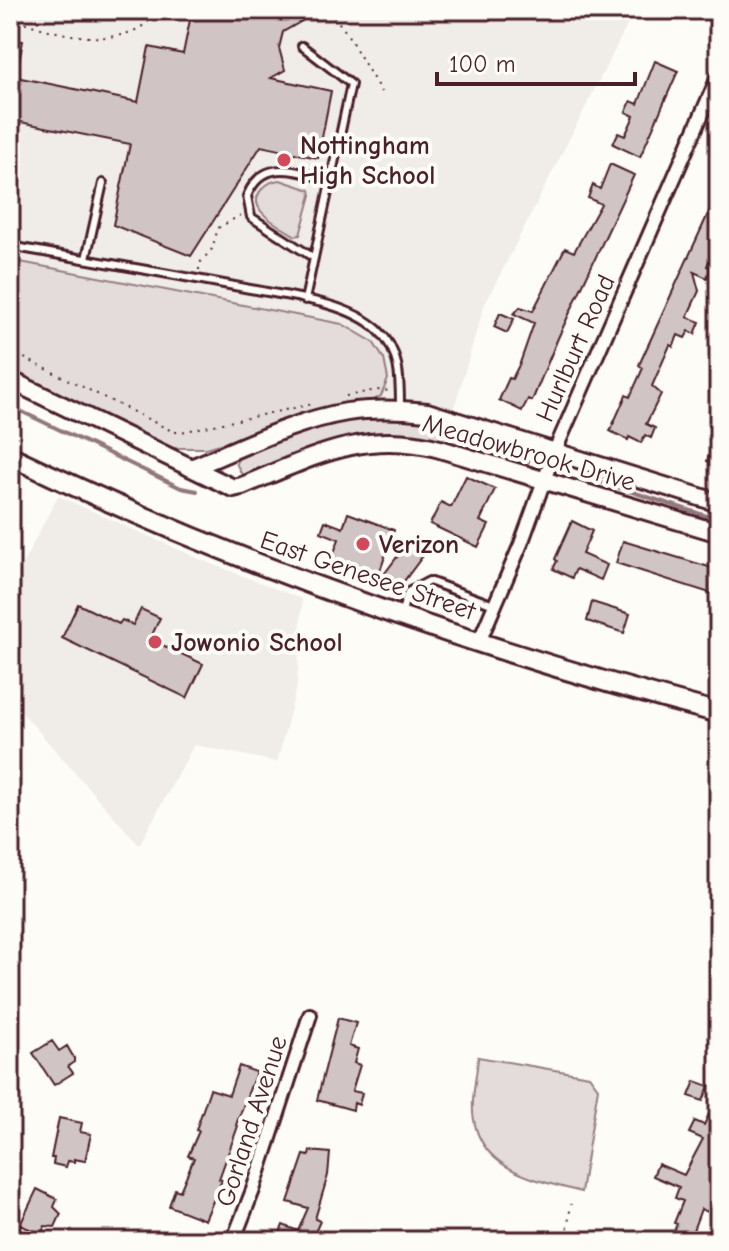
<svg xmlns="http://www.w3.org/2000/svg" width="729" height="1251" font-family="'Comic Neue',sans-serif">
  <rect width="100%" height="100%" fill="#fdfcf7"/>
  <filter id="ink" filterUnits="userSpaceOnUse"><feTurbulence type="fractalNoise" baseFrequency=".0125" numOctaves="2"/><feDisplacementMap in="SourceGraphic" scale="16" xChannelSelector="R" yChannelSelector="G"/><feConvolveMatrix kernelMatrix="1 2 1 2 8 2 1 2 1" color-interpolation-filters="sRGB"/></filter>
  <g filter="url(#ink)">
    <path fill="#f0ece8" d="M10,10H635L484,306L453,411L400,399L372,401L327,411L207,448H173L10,371Z
      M58,496L202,560L302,599L297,685L277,762L194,745L139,845L10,699V588Z"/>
    <path fill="#e3dcda" stroke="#967e82" stroke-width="2" d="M280,180L310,190L311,195L300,235L296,236C282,227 243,210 262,189C268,183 272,181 280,180Z
      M10,260L342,324L373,342L384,359L388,379L381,396L372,401L327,411L207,448H173L10,371Z
      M369,416C426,417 470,433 524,450L531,458L526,467C464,451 395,422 332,441C304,450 278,464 251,476L243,477L236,463L239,457L322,425Z
      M478,1057L589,1076L598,1088L581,1192C538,1180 483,1172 474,1120C470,1101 477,1076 478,1057Z"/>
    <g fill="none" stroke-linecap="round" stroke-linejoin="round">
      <path stroke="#91777b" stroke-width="4" d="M10,406L181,488L197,491
        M592,479L719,520"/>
    </g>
    <path fill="#d0c5c4" stroke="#4a1f2b" stroke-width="2" d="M192,10H294L302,21L283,32L279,48L285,70L271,78L331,91L318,158L261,146L191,256L113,225L130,144L10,120V39L23,41L16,77L138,102L149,47L183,54Z
      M655,61L678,71L640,157L613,144L618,133L625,136L634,116L626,112L631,101L638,104Z
      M610,164L634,175L558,338L532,401L528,399L522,411L499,400L509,378L512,379L520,363L534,323L514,314L520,307L533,311L565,248L574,252L601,204L588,198L593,185L600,189Z
      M719,190V240L707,266L711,268L707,278L694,272L699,291L687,317L700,322L695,334L689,331L685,338L678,335L673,347L670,345L652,386L661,394L646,424L655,428L651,438L645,435L641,443L629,437L628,440L610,431L626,395L630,397L643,368L639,365Z
      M500,313L514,319L507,333L494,327Z
      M717,429L719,430V464L707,461Z
      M466,476L495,489L480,521L489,525L478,547L430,524L441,502L451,507Z
      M348,513L394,530L379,574L332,558L339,539L321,532L325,521L343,528Z
      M572,521L592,531L582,554L607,565L601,580L576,569L572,578L553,569L557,561L555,559Z
      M409,541L425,553L401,585L385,573Z
      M623,541L719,570V596L616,563Z
      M592,602L630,614L624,633L587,621Z
      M78,604L119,624L122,620L133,625L141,609L160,618L152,635L162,639L160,644L203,664L187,698L62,638Z
      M338,1018L356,1023L349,1046L358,1049L354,1063L360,1065L352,1091L362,1093L359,1105L354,1103L353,1110L317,1100Z
      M52,1041L59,1051L67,1046L74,1058V1062L68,1066L73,1073L54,1085L33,1053Z
      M239,1066L256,1072L236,1125L238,1126L219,1179L222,1180L205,1220L169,1206L175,1189L180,1191L194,1158L188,1156L199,1131L196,1130L210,1089L229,1095Z
      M695,1081L709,1086L703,1101L689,1096Z
      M709,1114L719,1118V1177L710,1200L713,1201L708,1212L701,1209L689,1241H670L677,1224L674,1223L683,1201L675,1198L679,1187L653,1176L658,1164L684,1175L703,1139L689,1133L695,1121L704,1125Z
      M59,1118L82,1123L80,1132L91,1134L85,1161L74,1159V1162L68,1161L66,1167L53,1164L54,1158H51Z
      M310,1151L330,1153L328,1175L315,1219L320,1221L313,1237L321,1241H286L278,1238L283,1225L298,1231L308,1208L288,1202L304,1155L309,1156Z
      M37,1189L57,1199L54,1207L61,1214L55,1227L45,1226L41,1234L20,1225Z"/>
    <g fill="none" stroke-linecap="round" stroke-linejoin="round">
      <defs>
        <path id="lane" d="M302,46L351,84L305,300
          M10,246C88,260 167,273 245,288C285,296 347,301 378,330C401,351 400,381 400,409
          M314,258L251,217L247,196C264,156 297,172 330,180
          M86,259L103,183
          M401,614L408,592L429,581L494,605"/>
        <path id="street" d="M479,642L521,544L554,453L719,75
          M233,1241L253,1190L310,1015"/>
        <path id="secondary" d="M10,380L233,488L242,486C311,458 363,428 440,449L719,533
          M191,468C241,448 293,421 347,412C374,408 400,409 427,412L719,503"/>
        <path id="primary" d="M10,456C237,565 476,649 719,713"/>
      </defs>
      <use href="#lane" stroke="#4a1f2b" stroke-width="12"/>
      <use href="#street" stroke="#4a1f2b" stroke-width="18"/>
      <use href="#secondary" stroke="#4a1f2b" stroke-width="22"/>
      <use href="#primary" stroke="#4a1f2b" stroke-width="24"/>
      <path stroke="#4a1f2b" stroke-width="2" stroke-dasharray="2 6" stroke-linecap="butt" d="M329,10L346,32L381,92
        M10,17C47,32 115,52 149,21L148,10
        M199,270V264L212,249L218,228L241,215
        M10,351L174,432H181L313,404
        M346,396L376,390L391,391
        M558,1241L567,1231L571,1204"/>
      <use href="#lane" stroke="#fdfcf7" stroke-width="6"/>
      <use href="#street" stroke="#fdfcf7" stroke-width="12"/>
      <use href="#secondary" stroke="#fdfcf7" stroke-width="16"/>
      <use href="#primary" stroke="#fdfcf7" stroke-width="18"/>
    </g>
  </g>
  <g fill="#d1495b" stroke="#fdfcf7" stroke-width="3">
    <circle cx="284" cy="160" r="8"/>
    <circle cx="363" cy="544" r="8"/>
    <circle cx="155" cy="642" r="8"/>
  </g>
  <g text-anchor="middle" stroke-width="8" stroke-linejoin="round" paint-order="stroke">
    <g font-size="26" font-weight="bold" fill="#4a1f2b" stroke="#fdfcf7" text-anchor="start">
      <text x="300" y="154">Nottingham<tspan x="300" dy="30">High School</tspan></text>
      <text x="379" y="553">Verizon</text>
      <text x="171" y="651">Jowonio School</text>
    </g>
    <g font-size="26" fill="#4a1f2b" stroke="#fdfcf7">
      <text transform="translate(575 348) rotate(-66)" y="9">Hurlburt Road</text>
      <text transform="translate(529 452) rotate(16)" y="9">Meadowbrook Drive</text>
      <text transform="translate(368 575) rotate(19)" y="9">East Genesee Street</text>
      <text transform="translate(251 1121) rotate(-72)" y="9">Gorland Avenue</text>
    </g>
  </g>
  <rect width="729" height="1251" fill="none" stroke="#fdfcf7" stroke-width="40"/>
  <rect x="20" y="20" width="689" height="1211" fill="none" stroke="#4a1f2b" stroke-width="3" filter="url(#ink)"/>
  <path d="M437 72v12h198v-12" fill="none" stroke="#4a1f2b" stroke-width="4"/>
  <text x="449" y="72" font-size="24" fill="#4a1f2b" stroke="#fdfcf7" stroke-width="6" paint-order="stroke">100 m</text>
</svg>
